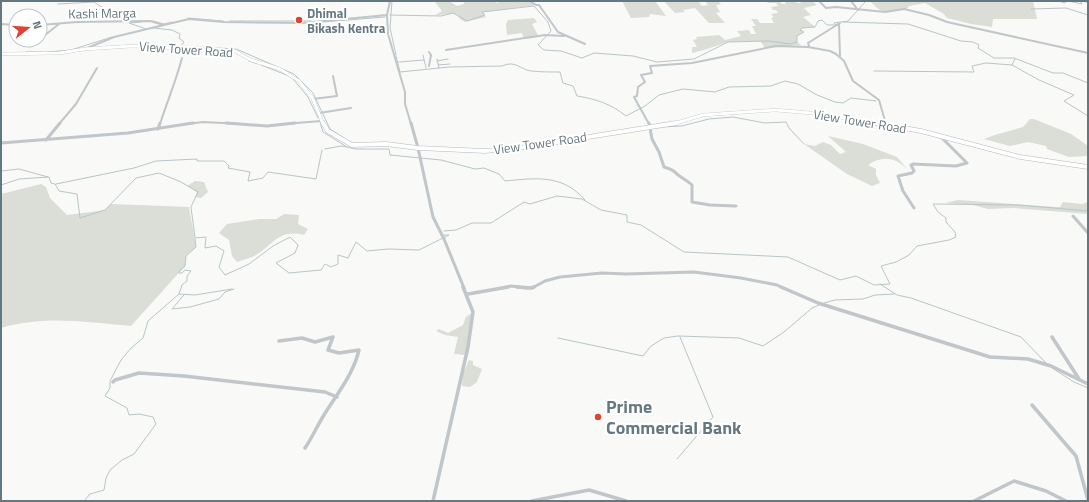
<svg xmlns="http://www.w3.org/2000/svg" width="1089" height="502" font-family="'Titillium Web',sans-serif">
  <rect width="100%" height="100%" fill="#f9f9f7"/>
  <path fill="#daded6" d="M436,1H449L457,6L464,4V2H472L471,1H495L496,3L504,1H530L536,5L484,12L483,13L486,17L465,22L460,19L458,15C450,12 443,16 435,15L442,11L435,2Z
    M622,1H655L666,16L650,14L649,17L631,18Z
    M664,1H698L702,6L708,5L705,1H718L721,4L716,5L720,12L716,13L725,23H709L695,8L683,10L685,12L675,13Z
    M766,1H780L782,4H786L784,1H795L797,3H801L800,1H812L817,5L804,8L811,15L803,17L815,27L802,28L801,30L804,32L797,36V42L801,45L765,48L760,41L728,42L704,50L692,53V47H697L693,40L697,39L696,37L719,35L725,40L741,36L737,31L749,30L751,34H756L752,26H756L751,19H757L760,23H774L771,18L774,17L771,14L778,13L776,10H773L771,7L778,6L776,3H768Z
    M870,1H1033L1037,19H993L992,27L971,24L947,18L944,14L925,3L909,6L906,10C885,8 888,20 870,1Z
    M534,18L537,22L532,24L539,37L524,39L522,33L507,35L506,24L508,20Z
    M1030,119H1034L1071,134L1088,146V156L1069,157L1047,149L1046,146L1028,142L1010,146L984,139L995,135L1023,127Z
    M828,136L863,144L897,157L908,170C896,157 882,155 868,165L876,169V175L880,183L872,186L847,174L804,144L815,146L823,142L831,145L840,154L846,152Z
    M195,181L204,182L208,192L201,198L195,197L197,192L187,186Z
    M41,184L46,187L50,198L67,215L105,210L111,204L189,207L196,247L186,256L185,266L131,326C87,322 44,315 1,328V194Z
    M958,200L1056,207H1060L1063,202L1082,204L1088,202V214L1014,208L988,209L973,205L945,203Z
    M284,214L299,215L298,224L308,229L304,235C277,228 273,247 252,257C247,259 242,260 237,262L232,256L229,240L219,233L227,224L259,219H276Z
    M473,312L466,355L454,354L458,337L445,335L436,331L439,329L448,333L463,325L466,317Z
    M469,360L473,361V365L482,369L477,382L470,387L462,386L463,374Z"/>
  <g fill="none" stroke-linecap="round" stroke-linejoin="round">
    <path stroke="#b7c6c8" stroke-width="1" d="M392,1L390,28L396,55
      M1059,1L1065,3L1066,1
      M1068,1L1082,4L1080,1
      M1084,1L1088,3
      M58,4L94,2L111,13H131L121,21
      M1031,9L1066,8L1088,15
      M390,15L441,16L453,13L467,21L485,15L482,12L534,6L548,22L551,31L538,45L544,50L561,51L582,58L594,53L633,56L657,62L694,59L728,42L769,41L790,44L797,42V36L804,32L800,30L802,28L815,27L818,21L822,20L827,25H836L834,23L848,21L866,1
      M188,18L223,21
      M153,21L164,24L172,22
      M230,21H311
      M843,22L908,24L961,41L973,42L979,45L978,48L994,58H1014L1053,73H1063L1088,83
      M129,23L146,29
      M130,23L141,22
      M310,23L385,17
      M154,28L172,30L180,34L179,38L184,42L181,46
      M180,46L236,49L294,74L313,93L330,129L344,138
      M26,52H43
      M47,52L71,50L112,37
      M423,55L426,68
      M396,56L400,72L449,67L502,66C516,60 519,69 531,71C541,72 551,72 560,72L563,83L573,86L577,96C596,99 611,104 626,116L645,106L659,95L683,89L715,92L729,87L771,86L785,81L798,84L817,95L835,102L843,103L851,98L876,101
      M437,59L439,68
      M1015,59L1012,65L1039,80L1074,95L1064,101L1088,116
      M249,61L258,64
      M437,61L448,59
      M399,62L424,60
      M261,65L289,76
      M438,65L450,64
      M874,71L974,72L972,66L986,63L1012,65
      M293,79L308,97L318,118
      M320,122L323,132L347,147L356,149H389L390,155L441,160L475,169L484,168L499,174L505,181C536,178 563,174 585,200
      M660,127L682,126L709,119L733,117L765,123L786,122L789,128L804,144
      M325,149L341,146L347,147
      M1,171L19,169L48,177
      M56,184L134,168L156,161L197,159V161H224L229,166L228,168L250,172L248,181L263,178L268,172L316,179L322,150
      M1,185L19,179L49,177L51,183L55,184L59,191L77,194L80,218L105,210L136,178L159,173L181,182L198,192L191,207L195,238L206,237L205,248L216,246L224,251L219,267L225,275L249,264L273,246L290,237L298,245L295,253L276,263L289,273L321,270L325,264L331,267L338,264V255L348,258L356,242L367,251L388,249L419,250L449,235H444
      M444,231L456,230L472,223H491L524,202L530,204L557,196L582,199L601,210L627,215V222L641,225L684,252L788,257L840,280L856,276L874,285L890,284L881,266L896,262L909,255L917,246L949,240L956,237L955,232L946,222V218L938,212L933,204L1019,205L1088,211
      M880,284L897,295L911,298L1021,337L1047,364
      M179,294L195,295L232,289
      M184,295L172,309L190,307L219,299L225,292L234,289
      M824,303L835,300L863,299L875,295L894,294
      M558,338L643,356L651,346L664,338L678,336L739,338L763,346L784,332L812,308L819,305
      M1052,368L1074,382L1088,388
      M677,459L713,417L680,337
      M84,501L90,494L104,490L106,478L110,470L122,460L134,454L156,424L153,417L139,414L129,415L127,408L105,396L110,388V381L121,360L131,348L143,338L148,321L179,294L182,285L187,281V276L191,271L185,270L182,273H179V271L185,266L186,256L196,247L195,239"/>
    <defs>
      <path id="secondary-far1" d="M1,54L60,53L85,49L133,46L235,51L251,60L280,69L299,81L313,99L323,124
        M673,124L703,115L775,110L811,113L881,124"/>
      <path id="secondary" d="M323,123L328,131L352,145L386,144L418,148L485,151L519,148L676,123
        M875,123L921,131L1020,157L1088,167"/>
    </defs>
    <use href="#secondary-far1" stroke="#b3babd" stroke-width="3.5"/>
    <use href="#secondary" stroke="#b3babd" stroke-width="5"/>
    <path stroke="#c0c6c9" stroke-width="2" d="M390,1L387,15L388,34L405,92V104L411,124
      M530,1L536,5H539L558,32L585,44
      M819,1L826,8L836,7L885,12L904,9L929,15L947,22L1088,53
      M851,1L858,10
      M1,24L16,25
      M839,24L840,56
      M40,25L77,22L150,21L164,25
      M40,39L59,24
      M32,46L39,40
      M809,46L808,43L840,23
      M85,49L114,37L189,19L224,22L303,23L387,15
      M446,50L545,35L564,36
      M429,52L431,55L429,66
      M313,99L337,96L333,76
      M319,113L351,108
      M59,124L76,104L97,68
      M160,124C167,102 176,81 182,58
      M187,124L203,122L242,124
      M284,124L321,121
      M649,124L634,97L637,96L638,87L645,82L641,75L652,73L650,66L692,63L776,46L808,47L830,51L836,54L844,61L853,81L879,100L886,124"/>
    <path stroke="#c0c6c9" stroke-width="3" d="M226,123L267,126L295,123
      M411,123L418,148L433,217L444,239L464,288
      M649,123L652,139L659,152L664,167C676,170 673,172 681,177C685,180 688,181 692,185V202L710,205L736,206
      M886,123L887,127
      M158,129L160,123
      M46,140L60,123
      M1,143L128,133L193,123
      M914,208L903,191L898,176L912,173L914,171L911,165L913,164L956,166L967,163L941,137
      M1073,216L1088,233
      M502,288L511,286L527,288
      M532,288L545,281L560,277L602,273L626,274L694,272L741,278L777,285L783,288"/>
    <path stroke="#c0c6c9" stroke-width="3.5" d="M517,287L531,288L534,287
      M781,287L818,303L990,357L1028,359L1051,366L1088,384
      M468,294L508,287
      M1052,337L1079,379
      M279,341L302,338L315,342L333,337L328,350L339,353L359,350C353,375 337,394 324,415C317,426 312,438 305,448
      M113,382L115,380L139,373L184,376L325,392L337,397
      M1032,405L1076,456L1088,500
      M433,501L468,347L473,312L463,287
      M532,501L589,490L626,501
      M974,501L1014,481L1046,491L1066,501"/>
    <use href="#secondary-far1" stroke="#fff" stroke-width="3"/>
    <use href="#secondary" stroke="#fff" stroke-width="4"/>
  </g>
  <g fill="#de4432" stroke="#fff" stroke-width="1.5">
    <circle cx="299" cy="20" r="4"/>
    <circle cx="598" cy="417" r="4"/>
  </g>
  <g text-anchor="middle" stroke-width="4" stroke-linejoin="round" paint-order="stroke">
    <g font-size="13" fill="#657881" stroke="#fff">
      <text transform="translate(102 13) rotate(-1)" y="5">Kashi Marga</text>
      <text transform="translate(186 49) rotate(4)" y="5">View Tower Road</text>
      <text transform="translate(860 121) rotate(9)" y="5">View Tower Road</text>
      <text transform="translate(540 143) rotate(-8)" y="5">View Tower Road</text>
    </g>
    <g font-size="13" font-weight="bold" fill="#657881" stroke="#fff" text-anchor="start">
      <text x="307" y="18">Dhimal<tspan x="307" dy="15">Bikash Kentra</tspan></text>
    </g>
    <g font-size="18" font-weight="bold" fill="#657881" stroke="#fff" text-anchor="start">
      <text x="606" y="413">Prime<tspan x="606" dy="21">Commercial Bank</tspan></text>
    </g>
  </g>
  <rect width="1089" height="502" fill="none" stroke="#657881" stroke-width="4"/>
  <g transform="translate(28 28) rotate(73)"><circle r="19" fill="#ffffff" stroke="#c1c9cd"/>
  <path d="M0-3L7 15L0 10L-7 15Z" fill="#de4432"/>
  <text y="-6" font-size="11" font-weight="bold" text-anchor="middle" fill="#657881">N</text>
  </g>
</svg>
